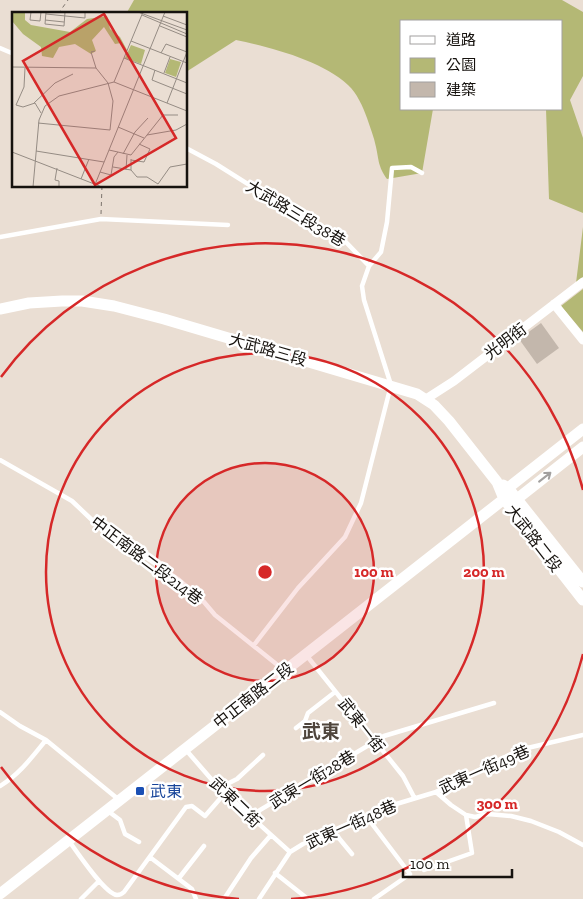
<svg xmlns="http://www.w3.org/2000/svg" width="583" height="899" font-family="'Zilla Slab','Noto Sans TC',serif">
  <rect width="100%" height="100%" fill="#eaded3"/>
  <path fill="#b4b875" d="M134,0H562L583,12V76L570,100L583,138V213L549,199L546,109H562V21H402V109H433L422,173L387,179C378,166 379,161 376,147C374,137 370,127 367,118C363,107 357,93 348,85C323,61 270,47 236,40L186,72V14H126Z
    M583,227V277L576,283Z
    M583,289V332L561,306Z"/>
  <path fill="#c3b7ac" d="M541,323L559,348L537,364L519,339Z"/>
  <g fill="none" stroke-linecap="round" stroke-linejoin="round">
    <path stroke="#7c746d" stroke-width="1" stroke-dasharray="4 4" stroke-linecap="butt" d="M58,14L68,0
      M101,214L102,186"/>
    <path stroke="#fff" stroke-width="4.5" d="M0,48L14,54
      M186,148L216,164L307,221L341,237L369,266L362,286L364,300L391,385L361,503L345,537L298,588L254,645
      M0,237L101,219L228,225
      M369,266L381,252L387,222L392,168L411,167L422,173
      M0,460L72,501L92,520L108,532L178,579L204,602L215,615L285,671
      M307,656L403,776L414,797
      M0,712L20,726L46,740L118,799
      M296,728L305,721L308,713L335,692
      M186,750L219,788L290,852
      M0,786C19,775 32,757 46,740
      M219,788L237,779L263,755
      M436,792L451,805L466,815L475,817L488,814L511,816L531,821L559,832L583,845
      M108,811L120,820L125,834L139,842
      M250,816L384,736L494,703
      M366,816L410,874L374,899
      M333,831L352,854
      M69,841C77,852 105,894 117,895C120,895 122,894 124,892L186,807L192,806L205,816L225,793
      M151,858L192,889L196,899
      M424,870L472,853L466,815
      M275,873L308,899
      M179,878L204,846
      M81,899L99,881
      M224,899L251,858L271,835
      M259,899L290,852L303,844L383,808L436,792L519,750L583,735"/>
    <path stroke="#fff" stroke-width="9" d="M554,304L583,340
      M426,399L454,381L583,282"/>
    <path stroke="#fff" stroke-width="11" d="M0,309L29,303L62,301H82L114,306L164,319L417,394L434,405L449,421L497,482L504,499L583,600
      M503,485L508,488L583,582
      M511,499H517L583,447
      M0,894L504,499L508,488L583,429"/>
  </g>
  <defs><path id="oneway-shaft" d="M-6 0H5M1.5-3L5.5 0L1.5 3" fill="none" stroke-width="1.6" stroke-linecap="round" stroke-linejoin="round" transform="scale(1.25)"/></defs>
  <use stroke="#a2a09f" href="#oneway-shaft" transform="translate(545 477) rotate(-38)"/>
  <circle cx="265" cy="572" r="109" fill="#d62828" fill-opacity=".12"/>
  <g fill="none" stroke="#d62828" stroke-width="2.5">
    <circle cx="265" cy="572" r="109"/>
    <circle cx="265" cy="572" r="219"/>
    <path d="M583 654A328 328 0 0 1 291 899M239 899A328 328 0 0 1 1 767M1 377A328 328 0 0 1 583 490"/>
  </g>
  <rect fill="#1a4fb4" stroke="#fff" stroke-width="2" x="135" y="786" width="10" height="10" rx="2.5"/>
  <g text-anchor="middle" stroke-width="5" stroke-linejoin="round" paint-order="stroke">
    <g font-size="16" fill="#16120e" stroke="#fff">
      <text transform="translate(296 213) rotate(31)" y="6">大武路三段38巷</text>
      <text transform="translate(505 341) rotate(-37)" y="6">光明街</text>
      <text transform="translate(268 349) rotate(16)" y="6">大武路三段</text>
      <text transform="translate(534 538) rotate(52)" y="6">大武路二段</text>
      <text transform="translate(147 560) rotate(37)" y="6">中正南路二段214巷</text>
      <text transform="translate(253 695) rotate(-38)" y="6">中正南路二段</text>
      <text transform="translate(362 725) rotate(52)" y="6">武東一街</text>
      <text transform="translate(484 769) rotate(-24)" y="6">武東一街49巷</text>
      <text transform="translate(312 779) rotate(-31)" y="6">武東一街28巷</text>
      <text transform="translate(236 802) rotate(44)" y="6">武東二街</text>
      <text transform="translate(351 824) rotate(-24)" y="6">武東一街48巷</text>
    </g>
    <g font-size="16" fill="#164399" stroke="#fff" text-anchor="start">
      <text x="150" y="797">武東</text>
    </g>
    <g font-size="19" font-weight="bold" fill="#4f453c" stroke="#fff">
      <text x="321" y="738">武東</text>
    </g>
  </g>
  <g transform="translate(12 12)">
    <rect width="175" height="175" fill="#eaded3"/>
    <path d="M0,0H13V8L19,13L58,20L75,7L95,4L98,17L108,25L115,38L114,42L109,31L103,32L92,15L80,28L84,39L79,42L63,32L47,35L41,46L30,44L29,35L11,22L0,9ZM119,33L133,38L129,52L113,46ZM158,47L169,50L164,65L153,61Z" fill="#b4b875"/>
    <path fill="none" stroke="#958c84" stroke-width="1" d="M19,0L18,8L28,9L29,0M34,0L33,12L52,14L53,0M126,0L175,18M34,2L73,6V0M130,3L175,22M151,4L175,13M33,8L52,10M148,14L175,25M119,29L175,51M83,39L79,40L84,56M149,41L154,32L175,40L155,91M112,46L175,71M0,55L84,56L96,71L101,89L98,118M13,56L12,75L4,93L11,95L23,91L29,101M143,58L140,68L175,82M152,61L158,45M102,70L131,0M22,91L43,71L61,62M26,111L98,118M106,115L132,126M135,123L164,118L175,112M97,138L119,143M24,139L92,150M0,140L90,175M111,142L123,120L136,106M119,143L151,103H166M119,147V158L125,165M119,148L132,150L138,137L127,132M101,155L119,158M45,156L43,168L47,169V175M114,158L115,143M88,160L99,163L102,145L106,140M125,165H135L146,172L158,155L175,152M69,167L77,147M21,175L27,108L33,94L47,84L102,70L175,99M82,175L153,0"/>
    <path fill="#d62828" fill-opacity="0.15" stroke="#d62828" stroke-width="2.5" d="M92,2L164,126L83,173L11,49Z"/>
    <rect width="175" height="175" fill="none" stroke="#16120e" stroke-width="2.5"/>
  </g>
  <circle cx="265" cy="572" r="8" fill="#d62828" stroke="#fff" stroke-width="2.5"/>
  <g font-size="15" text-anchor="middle" font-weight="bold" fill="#d62828" stroke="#fff" stroke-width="5" stroke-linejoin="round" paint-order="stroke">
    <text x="374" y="577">100 m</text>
    <text x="484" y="577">200 m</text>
    <text x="497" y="809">300 m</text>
  </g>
  <rect x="400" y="20" width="162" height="90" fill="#ffffff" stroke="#a2a09f"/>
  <rect x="410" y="36" width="25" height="8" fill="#ffffff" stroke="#a2a09f"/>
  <text x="446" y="45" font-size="15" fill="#16120e">道路</text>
  <rect x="410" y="58" width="25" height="15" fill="#b4b875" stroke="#a2a09f"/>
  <text x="446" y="70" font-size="15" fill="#16120e">公園</text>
  <rect x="410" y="82" width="25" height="15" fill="#c3b7ac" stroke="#a2a09f"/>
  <text x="446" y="95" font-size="15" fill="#16120e">建築</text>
  <path d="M403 869v8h109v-8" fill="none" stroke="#16120e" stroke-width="2.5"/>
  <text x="410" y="869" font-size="15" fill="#16120e" stroke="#ffffff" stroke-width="4" paint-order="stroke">100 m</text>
</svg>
